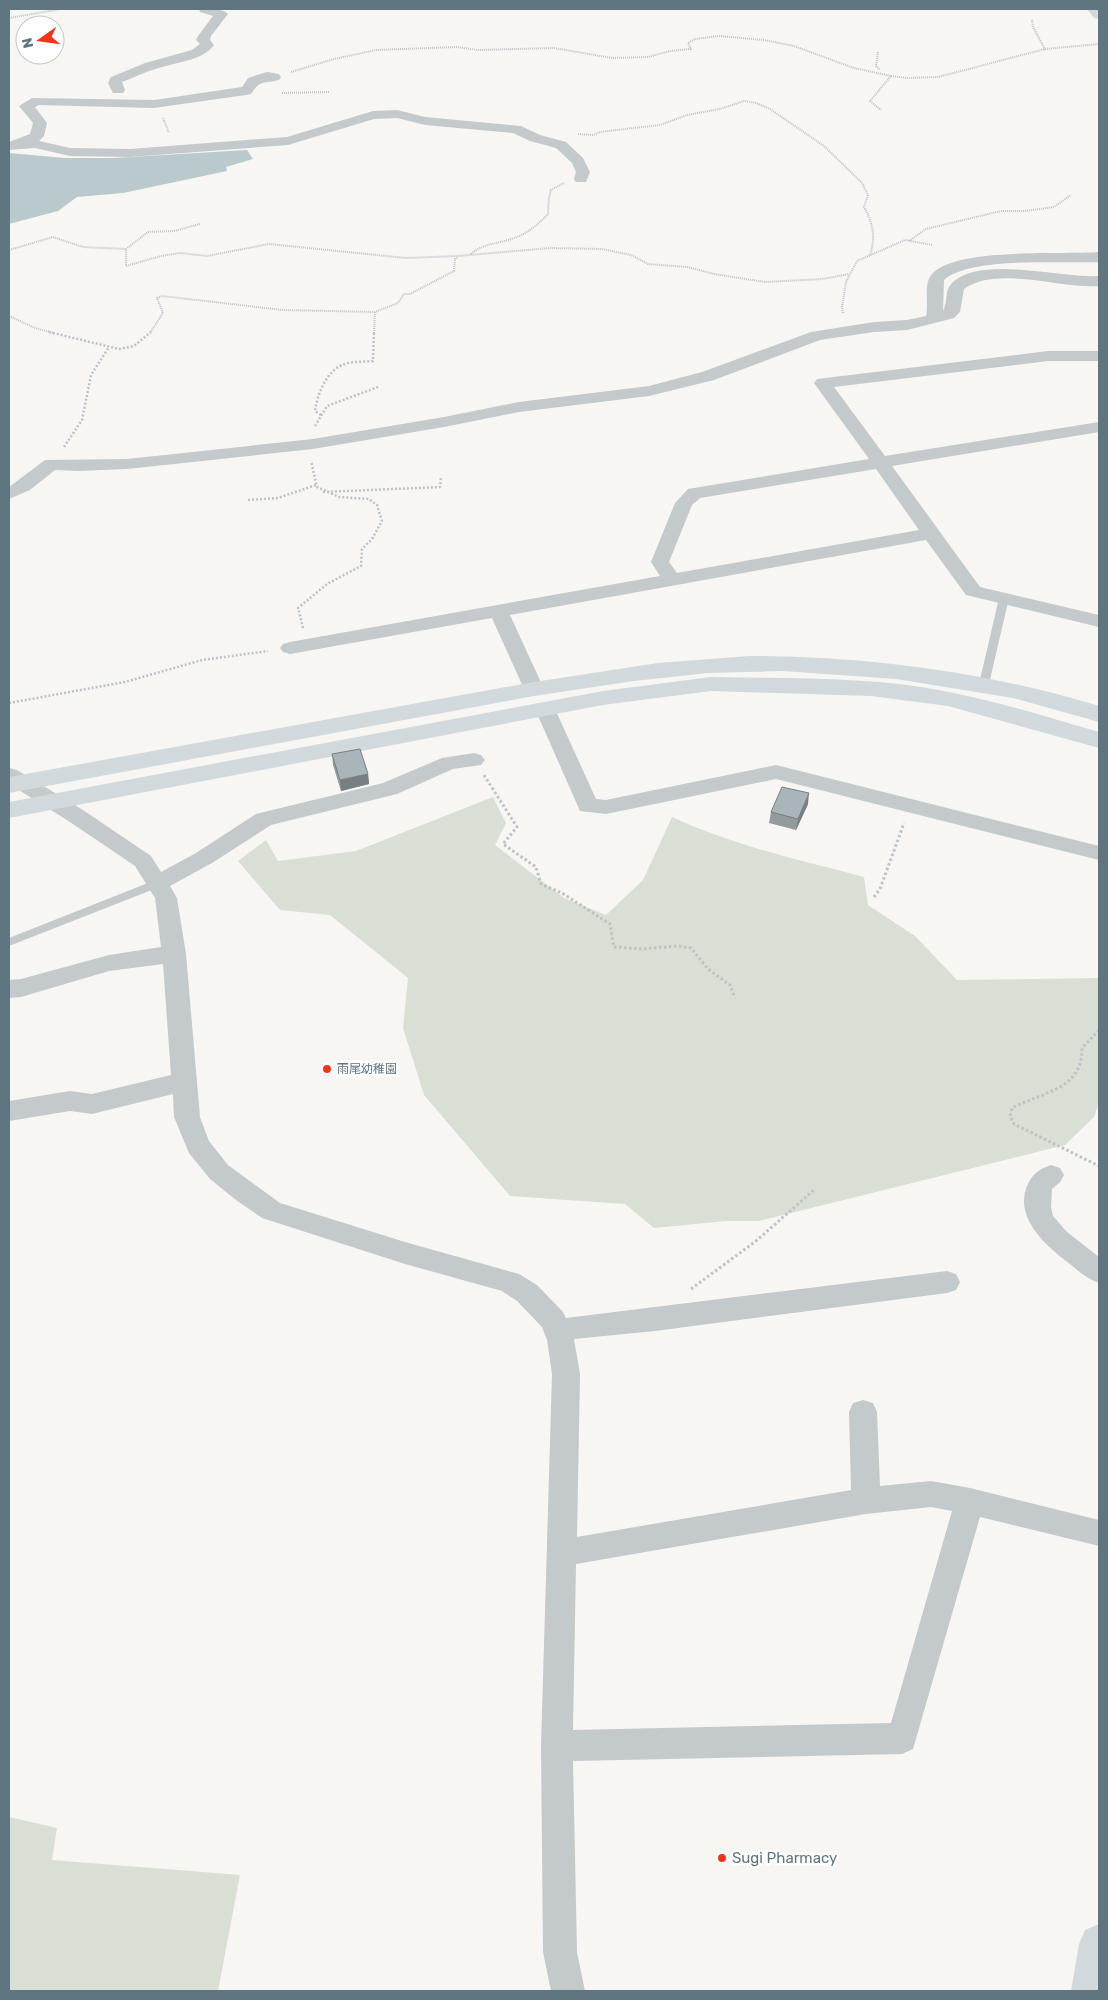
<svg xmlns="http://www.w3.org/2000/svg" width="1108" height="2000" font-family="Rubik,'Noto Sans JP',sans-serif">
  <rect width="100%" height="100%" fill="#f7f6f3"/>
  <path fill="#d9dfd4" d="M493,797L506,823L495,845L564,898L606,915L643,880L672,817C733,845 799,860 864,877L868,905L915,936L957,980L1099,978V1103L1094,1117L1065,1145L759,1221H726L654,1228L625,1204L510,1196L424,1095L403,1028L408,978L330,915L280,910L238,861L266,840L278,861L356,851Z
    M9,1817L57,1828L52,1860L240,1875L218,1991H9Z"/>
  <path fill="#bac9cc" d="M247,150L253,159L226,167L227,171L123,193L77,197L58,211L9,224V153L65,158H114Z"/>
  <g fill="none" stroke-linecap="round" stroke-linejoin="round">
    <path stroke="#bfc2c4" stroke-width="2" stroke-dasharray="1 1" stroke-linecap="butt" d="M9,18L61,9
      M1032,20L1033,27L1045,49L1099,44
      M878,52L876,66L880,70
      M291,72L334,59L376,50L457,47L478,50L554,48L612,58L648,57L670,51L691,49L688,43L695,39L719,36L764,40L794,46L854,68L891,76L870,101L881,110
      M891,76L908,78L938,77L1045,49
      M282,93L329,92
      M163,118L169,133
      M578,134L593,135L600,132L660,125L687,115L720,109L744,101L756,103L770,109L824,146L862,183L868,195L864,207C873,223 876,237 870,255
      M200,224L174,231L148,232L126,249V266L161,256L180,253L207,256L269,244L406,258L458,256L550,248L602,249L631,255L648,264L687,267L714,274L765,282L823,279L849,274
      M909,241L926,229L1001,211H1025L1054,207L1071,195
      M9,250L53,237L83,247L126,249
      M471,254C482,244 495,244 508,240C524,236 537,226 548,214L549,198L551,190L564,183
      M843,313L842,307L846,282L857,261L905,240L933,245
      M9,316L35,328L54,333
      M150,333L163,313L157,298L162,296L283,310L375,312
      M374,333L375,312L398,303L404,294H410L454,271L455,259L458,257"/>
    <path stroke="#bfc2c4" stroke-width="2.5" stroke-dasharray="2 2" stroke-linecap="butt" d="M49,332L119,349L134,346L151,332
      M321,415L315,411C317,395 326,372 342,365C351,361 363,362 373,361L374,332
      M315,426L327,406L378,387
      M64,447L82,420L91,375L109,347
      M323,492L440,487L441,477
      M248,500L278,498L316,485
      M303,628L298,608L327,584L361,566L362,549L372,539L382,521L377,505L369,499L339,497L317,487L311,461
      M9,703L125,682L202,660L268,651"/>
    <path stroke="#bfc2c4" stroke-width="3" stroke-dasharray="2.5 2.5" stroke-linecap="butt" d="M484,775L517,827L503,844L536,867L541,884L562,893L610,924L614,947L641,949L678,946L691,948L708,969L730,985L735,998
      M874,897L880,889L904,823
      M1099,1030L1082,1048C1083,1090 1042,1092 1012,1108L1010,1116L1014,1124L1099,1166
      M691,1289L756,1241L815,1189"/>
    <path fill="#c4c9cc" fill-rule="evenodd" d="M1004,595L1009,598L989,684L984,687L979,684L999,598Z
      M158,879L163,883L162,886L9,946V938Z"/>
    <path fill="#c4c9cc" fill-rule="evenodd" d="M199,9C208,9 221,7 228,14L211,36L210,40L214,45C201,62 174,62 156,69C144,72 133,78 122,82L125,90L123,93H113L108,83L111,77L145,63L192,50L200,44L196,40L198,36L213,16L200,12Z
      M267,72L279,74L281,77L279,80C263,84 261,79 251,94L246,95L154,108L39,105L35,107L47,123L44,136L39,141L70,148L130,149L287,137L373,111L397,110L425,117L521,126L540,135L566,142L583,158L590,172L586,182H576L574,179L576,172L572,163L556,148L530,141L513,133L425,125L397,118L374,119L288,145L130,157L70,156L35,148L9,150V142L30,134L33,123L19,106L32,98L154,100L242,87L248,78Z
      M1099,252V262C1062,264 971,256 944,280L943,311C948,302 944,291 952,283C980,255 1061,278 1099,276V286C1059,289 997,265 964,289L960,312L954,318L907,330L874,332L820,340L714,380L649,396L519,412L444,427L313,449L127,469L78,471L55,470L30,490L9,499V487L45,460L127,459L313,439L444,417L519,402L649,386L702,372L811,332L874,322L907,320L926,316C929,303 923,284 932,274C957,247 1062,255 1099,252Z
      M1048,351H1099V361H1048L834,387L885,456L1099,422V432L892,466L980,587L1099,615V627L966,595L926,540L510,615L544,689L541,694L534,695L527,694L524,689L492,618L290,654L283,652L280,648L283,644L290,642L660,576L651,562L675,503L688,489L869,459L814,383L817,379ZM876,469L919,530L677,573L669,562L692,505L700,498Z
      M545,702L552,704L555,709L596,799L606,800L776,765L1099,846V860L776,779L606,814L580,811L535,709L538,704Z
      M474,753L481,755L485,760L481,765L453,769L397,794L271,825L212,863L170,886L177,898L186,954L200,1117L209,1141L228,1165L280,1203L405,1242L519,1274L537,1285L563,1312L566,1318L947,1271L956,1274L960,1282L956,1290L947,1293L655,1331L574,1339L580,1374L577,1537L851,1490L849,1412L853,1403L863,1400L873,1403L877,1412L880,1486L931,1481L970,1488L1099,1520V1546L980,1517L913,1749L902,1754L573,1761L577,1952L585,1991H551L543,1952L541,1746L552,1374L547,1340L542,1327L517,1301L502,1291L405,1264L262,1218L236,1200L210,1179L189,1153L174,1117L173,1094L92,1114L70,1111L9,1121V1101L70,1091L92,1094L171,1075L163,964L109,971L21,997L9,998V980L21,979L109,955L161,947L155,898L135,866L67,820L9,784V768L17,770L83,810L151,856L161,872L196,853L256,814L383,783L442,758ZM931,1507L952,1511L891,1723L573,1730L576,1564L866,1514Z
      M1051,1165L1060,1168L1064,1175L1060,1182L1052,1189L1051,1207L1053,1216L1067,1232L1099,1257V1283C1088,1279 1079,1272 1070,1264C1047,1247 1012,1217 1028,1184C1033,1173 1040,1169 1051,1165Z"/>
    <path fill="#d2d9dc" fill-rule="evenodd" d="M750,656C867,656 987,672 1099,706V722L1013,698L896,679L783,671L708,673L634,681L534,696L9,793V777L534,682L658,663Z
      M711,677C790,679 872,676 949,692C1000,702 1050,718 1099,732V748L948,706L871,696L711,691L603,705L9,818V802L603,691Z"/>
    <path fill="#d2d9dc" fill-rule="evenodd" d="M1087,9H1099V19L1094,18Z
      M1099,1924V1991H1071L1079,1944L1085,1930Z"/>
  </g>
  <path fill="#929c9f" d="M332,754L368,774L369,784L341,791L333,765Z
    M808,804L796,830L769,823L771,812Z"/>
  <path fill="#777f82" d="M368,774L369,784L341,791L340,780Z
    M809,793L808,804L796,830L798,819Z"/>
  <path fill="#aab5b9" stroke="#777f82" d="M360,749L368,774L340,780L332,754Z
    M782,787L809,793L798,819L771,812Z"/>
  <g fill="#f23418" stroke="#fff" stroke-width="2">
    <circle cx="327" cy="1069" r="5"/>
    <circle cx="722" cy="1858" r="5"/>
  </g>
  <g text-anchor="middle" stroke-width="5" stroke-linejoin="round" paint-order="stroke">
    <g font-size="12" fill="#5f7681" stroke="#fff" text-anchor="start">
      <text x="337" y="1073">雨尾幼稚園</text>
    </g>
    <g font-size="15" fill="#5f7681" stroke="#fff" text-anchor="start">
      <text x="732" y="1863">Sugi Pharmacy</text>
    </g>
  </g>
  <rect width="1108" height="2000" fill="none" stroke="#5f7681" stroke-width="20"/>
  <g transform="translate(40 40) rotate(256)"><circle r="24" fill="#ffffff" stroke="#bfc8cd"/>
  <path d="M0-4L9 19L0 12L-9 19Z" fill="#f23418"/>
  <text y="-8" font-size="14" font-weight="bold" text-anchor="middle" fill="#5f7681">N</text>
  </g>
</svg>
